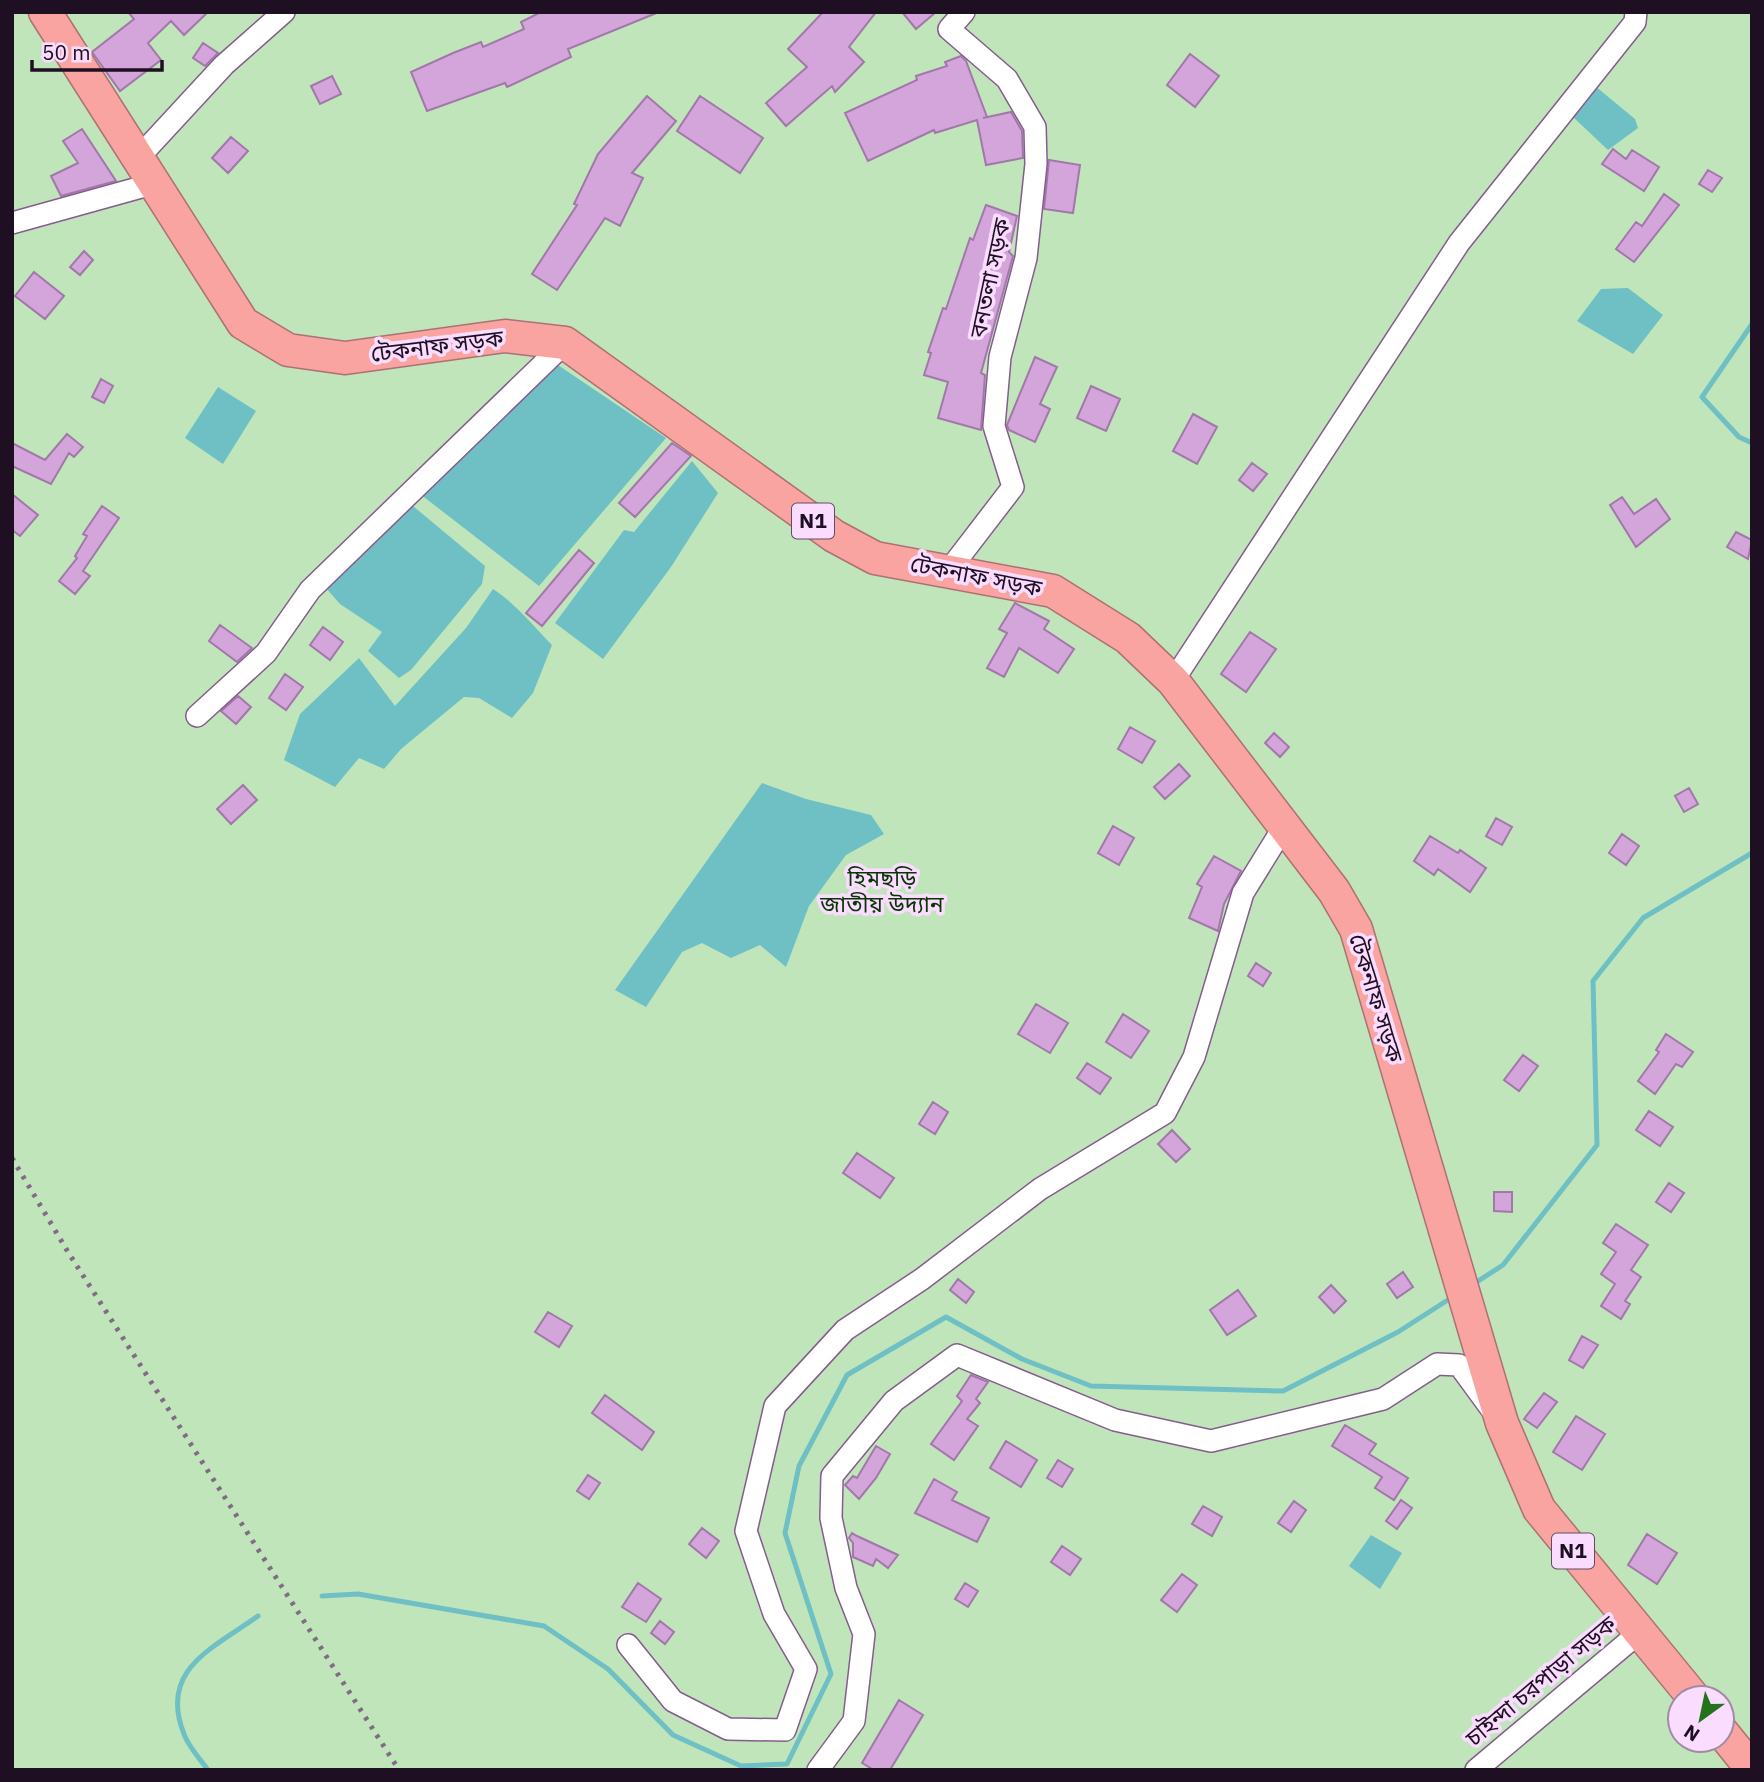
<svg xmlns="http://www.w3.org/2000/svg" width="1764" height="1782" font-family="'IBM Plex Sans','Noto Sans Bengali',sans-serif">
  <rect width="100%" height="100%" fill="#f9dcfe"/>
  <path fill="#c0e5ba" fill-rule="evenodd" d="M12,12H1752V1770H12ZM1680,1698H1722V1740H1680Z"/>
  <path fill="#6ec0c5" d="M1595,86L1635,119L1638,128L1608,150L1573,117Z
    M1628,288L1663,315L1633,354L1577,321L1601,289Z
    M552,361L666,438L539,586L420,494Z
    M218,387L256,411L223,464L185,438Z
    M692,461L718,493L671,567L603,659L555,623L624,530L634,532Z
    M407,501L485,566L482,584L411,670L399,678L368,651L382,632L340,604L326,588Z
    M493,589C516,604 532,625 552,645L533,693L512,718L479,698L464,697L401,749L384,769L359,758L335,787L284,760L300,714L359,658L395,706L466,628Z
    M762,783L806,799L871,815L884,834L846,855L809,906L786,967L760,945L731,958L702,943L682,952L646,1007L615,990Z
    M1371,1535L1402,1553L1380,1589L1349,1566Z"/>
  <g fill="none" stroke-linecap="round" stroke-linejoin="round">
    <path stroke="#6ec0c5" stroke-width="5" d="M1752,324L1702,397L1739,437L1752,443
      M1472,1285L1503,1265L1597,1145L1593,981L1643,918L1752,853
      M322,1596L358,1594L544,1626L608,1669L673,1735L741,1766L787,1764L831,1674L785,1533L799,1466L847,1375L946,1317L1022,1359L1091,1386L1283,1391L1398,1332L1454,1296
      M208,1770C200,1759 188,1746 184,1734C158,1669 214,1648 258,1616"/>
  </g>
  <path fill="#d3a5db" stroke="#a277a9" stroke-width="2" d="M128,12H208L184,35L171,21L148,43L161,60L120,91L92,52L134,19Z
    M541,12H659L568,49L571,57L507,87L505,83L427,111L411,72L453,53L481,42L483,47L524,29L521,22Z
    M823,12H876L849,47L864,62L835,92L832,86L786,126L766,103L807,67L788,49Z
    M902,12H936L916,29Z
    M203,43L218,53L205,66L193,58Z
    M1190,54L1219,76L1195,107L1167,85Z
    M961,56L966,61L987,117L983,118L1011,112L1022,131L1023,158L986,165L977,120L935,133L934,130L868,161L845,113L917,80L916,76L947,66L945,62Z
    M332,76L341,94L320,104L311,86Z
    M647,96L676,121L632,173L643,178L620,226L605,218L557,290L532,274L577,205L574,204L598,154Z
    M700,96L763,138L740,173L677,131Z
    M82,129L116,181L61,196L51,176L78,163L63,141Z
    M231,137L248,151L228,173L212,158Z
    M1613,149L1626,159L1632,150L1659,167L1644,191L1602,164Z
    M1049,160L1080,165L1073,213L1044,209Z
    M1708,170L1722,178L1712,192L1699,184Z
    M1664,194L1679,205L1634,262L1616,249L1636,222L1642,226Z
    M986,205L1017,216L1009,252L1013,256L981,373L985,375L981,430L938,418L948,382L924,375L931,353L928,352L943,308L946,309L970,238L973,240Z
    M84,251L93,260L80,275L70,267Z
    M34,272L64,296L45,319L15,296Z
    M1035,357L1057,367L1040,404L1050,409L1035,442L1009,430L1007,425Z
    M101,379L113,386L104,403L92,397Z
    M1091,386L1120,399L1106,431L1077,418Z
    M1193,414L1217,427L1197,464L1173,451Z
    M67,434L83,447L74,457L69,453L51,484L12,466V443L45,460Z
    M672,443L691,456L635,517L619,503Z
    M1252,463L1267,474L1253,491L1239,480Z
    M12,494L38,515L20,536L12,530Z
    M1622,497L1634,514L1656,499L1670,519L1636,547L1610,505Z
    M102,506L119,518L83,571L90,576L75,594L59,581L77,558L75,556L87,536L83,534Z
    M1736,532L1752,540L1748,559L1727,547Z
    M579,550L594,563L542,626L526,613Z
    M1015,603L1049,621L1044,629L1074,649L1058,673L1019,648L1004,677L987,668L1007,633L999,629Z
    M220,625L252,648L237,662L209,641Z
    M323,627L343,642L330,660L310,645Z
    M1250,632L1276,649L1246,692L1221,674Z
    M285,674L303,687L286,710L269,698Z
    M238,696L251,707L236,724L221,711Z
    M1130,727L1155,741L1142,763L1118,749Z
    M1274,733L1289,747L1280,757L1265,743Z
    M1179,764L1190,776L1165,799L1154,787Z
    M243,785L257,800L231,824L217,809Z
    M1689,788L1698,804L1684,812L1675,796Z
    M1496,818L1512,827L1502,845L1486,836Z
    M1113,826L1134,838L1119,865L1098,853Z
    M1622,834L1639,846L1626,865L1609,853Z
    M1430,836L1458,853L1460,850L1486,868L1470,892L1438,869L1434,875L1414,861Z
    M1214,856L1241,871L1224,904L1218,931L1189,918L1202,887L1197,884Z
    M1256,963L1271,973L1263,986L1248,976Z
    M1036,1004L1068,1023L1050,1053L1018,1034Z
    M1123,1014L1149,1031L1131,1058L1106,1042Z
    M1666,1034L1693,1052L1682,1067L1676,1064L1655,1094L1638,1081L1659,1052L1656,1050Z
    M1523,1055L1538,1066L1519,1091L1504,1080Z
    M1087,1063L1111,1078L1100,1094L1077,1078Z
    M933,1102L948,1112L935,1134L919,1124Z
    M1649,1111L1673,1127L1660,1146L1636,1130Z
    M1172,1130L1190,1149L1176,1162L1158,1144Z
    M857,1153L894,1178L880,1198L843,1173Z
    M1669,1183L1684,1193L1671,1212L1656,1202Z
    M1494,1192H1512V1212L1494,1211Z
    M1616,1224L1648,1245L1631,1270L1641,1277L1625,1301L1630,1304L1621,1319L1601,1306L1615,1284L1601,1274L1616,1252L1603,1243Z
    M1403,1272L1413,1287L1397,1298L1387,1284Z
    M958,1279L974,1292L966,1303L950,1290Z
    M1331,1285L1346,1301L1334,1313L1319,1297Z
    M1238,1290L1256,1316L1227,1335L1210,1310Z
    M548,1312L572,1326L559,1347L535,1332Z
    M1582,1336L1598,1345L1583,1368L1569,1360Z
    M971,1375L988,1382L976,1399L980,1403L967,1419L978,1426L954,1460L931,1444L962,1401L957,1396Z
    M1544,1393L1557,1402L1537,1428L1524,1419Z
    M605,1395L654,1432L642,1450L592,1413Z
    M1576,1416L1605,1434L1582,1470L1553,1452Z
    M1345,1425L1376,1444L1369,1454L1408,1478L1394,1500L1375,1488L1382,1477L1332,1446Z
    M1006,1441L1037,1460L1021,1487L990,1468Z
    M876,1446L890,1454L876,1478L859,1499L845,1485L853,1476L857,1478Z
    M1058,1460L1073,1469L1062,1487L1047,1478Z
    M588,1475L600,1483L589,1499L577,1491Z
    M934,1479L957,1492L952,1500L989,1518L977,1542L915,1513Z
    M1401,1500L1412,1508L1397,1529L1386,1521Z
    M1294,1501L1306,1510L1291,1532L1278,1523Z
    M1203,1506L1222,1517L1212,1536L1192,1524Z
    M702,1528L719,1541L706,1558L689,1544Z
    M852,1533L857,1536L898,1555L888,1568L876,1559L873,1566L853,1557V1543L849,1538Z
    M1647,1534L1677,1553L1657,1584L1628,1565Z
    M1062,1546L1081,1559L1070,1575L1051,1562Z
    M1182,1574L1197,1585L1177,1612L1161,1600Z
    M638,1583L661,1599L646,1622L622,1607Z
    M965,1583L978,1591L968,1607L955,1599Z
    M660,1621L674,1632L665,1644L651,1633Z
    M899,1700L923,1715L890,1770H874L862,1763Z"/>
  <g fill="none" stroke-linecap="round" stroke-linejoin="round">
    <defs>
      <path id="minor" d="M139,157L224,65L284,12
        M12,223L156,183
        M950,569L1013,487L994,426L1000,357L1026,258L1036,164L1035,127L1007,79L949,29L964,12
        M1173,681L1459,243L1635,22L1636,12
        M197,716L266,653L310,590L565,343
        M628,1645L673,1701L728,1729L785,1730L806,1669L774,1614L746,1531L775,1406L845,1330L922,1279L1040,1189L1165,1113L1194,1057L1243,893L1285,825
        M818,1770L854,1721L864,1634L846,1588L831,1518L832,1476L894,1401L957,1355L1115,1420L1211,1441L1383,1399L1437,1364L1459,1365L1492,1410
        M1476,1770L1640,1632"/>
      <path id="highway" d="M45,12L243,323L288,350L345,358L505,336L565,343L834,536L875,558L1053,591L1128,638L1173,681L1334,891L1356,929L1502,1423L1539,1509L1694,1698
        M1722,1732L1752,1769"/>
    </defs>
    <use href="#minor" stroke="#865c8e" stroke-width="24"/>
    <use href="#highway" stroke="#ad7075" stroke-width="35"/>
    <use href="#minor" stroke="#fff" stroke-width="21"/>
    <use href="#highway" stroke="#f9a4a1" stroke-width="32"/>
    <path stroke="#816b85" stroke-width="5" stroke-dasharray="3.5 7" stroke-linecap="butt" d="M12,1158L68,1252L399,1770"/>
  </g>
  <g text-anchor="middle" stroke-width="7" stroke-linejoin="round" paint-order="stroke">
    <g fill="#f9dcfe" stroke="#604c64" stroke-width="2">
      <rect x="792" y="503.5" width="42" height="35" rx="5"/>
      <rect x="1552" y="1533.5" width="42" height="35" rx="5"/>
    </g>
    <g font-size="21" font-weight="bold" fill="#1f0f22">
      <text x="813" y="528">N1</text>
      <text x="1573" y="1558">N1</text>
    </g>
    <g font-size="23" fill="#1f0f22" stroke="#f9dcfe">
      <text transform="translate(990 278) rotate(-78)" y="8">বনতলা সড়ক</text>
      <text transform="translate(437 346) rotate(-7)" y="8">টেকনাফ সড়ক</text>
      <text transform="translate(976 576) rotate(11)" y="8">টেকনাফ সড়ক</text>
      <text transform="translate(1376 998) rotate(73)" y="8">টেকনাফ সড়ক</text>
      <text transform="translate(1541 1681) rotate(-40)" y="8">চাইন্দা চরপাড়া সড়ক</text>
    </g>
    <g font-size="23" fill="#093404" stroke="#f9dcfe">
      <text x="882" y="886">হিমছড়ি<tspan x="882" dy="26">জাতীয় উদ্যান</tspan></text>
    </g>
  </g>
  <rect width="1764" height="1782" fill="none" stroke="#1f0f22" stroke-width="28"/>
  <g transform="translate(1701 1719) rotate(213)"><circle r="33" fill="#f9dcfe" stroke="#a28aa6" stroke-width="2"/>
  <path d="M0-5L12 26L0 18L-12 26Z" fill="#24731a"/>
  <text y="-10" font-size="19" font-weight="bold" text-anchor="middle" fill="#1f0f22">N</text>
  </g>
  <path d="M32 60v10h130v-10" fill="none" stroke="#1f0f22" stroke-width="3.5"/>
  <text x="42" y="60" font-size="21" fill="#1f0f22" stroke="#f9dcfe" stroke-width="5" paint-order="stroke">50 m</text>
</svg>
